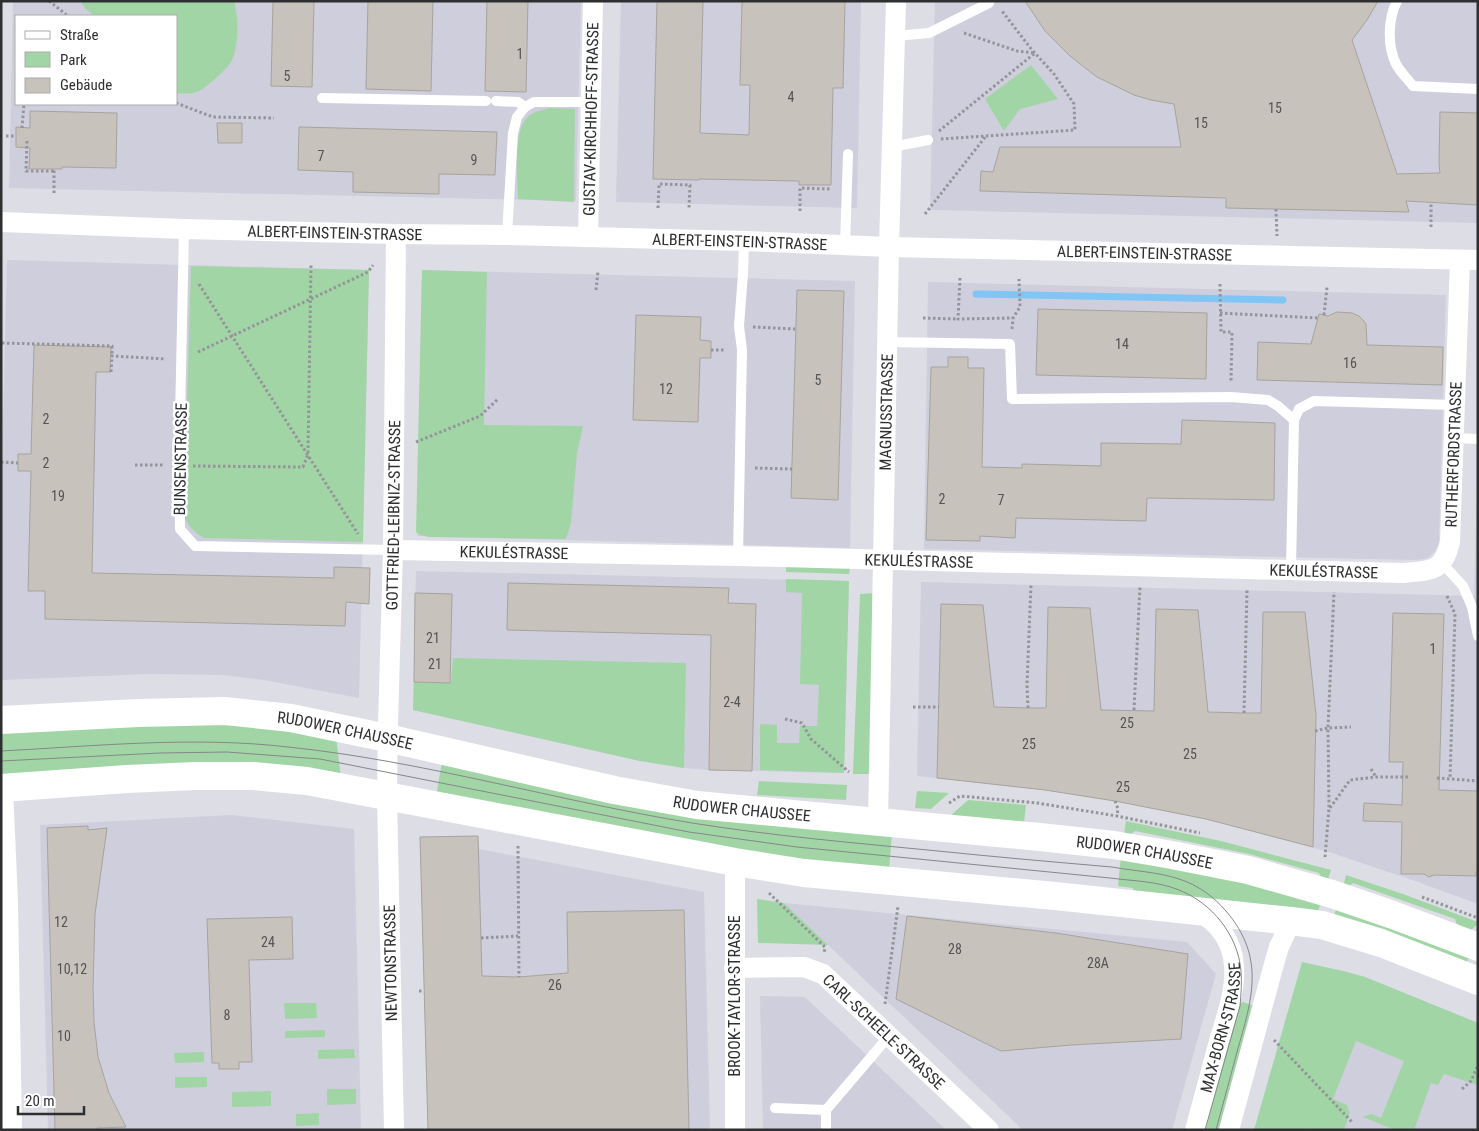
<svg xmlns="http://www.w3.org/2000/svg" width="1479" height="1131" font-family="'Roboto Condensed',sans-serif">
  <rect width="100%" height="100%" fill="#dddde5"/>
  <path fill="#cecedd" fill-rule="evenodd" d="M13,1H581L576,201L9,188ZM16,16H176V104H16Z
    M621,1H861L857,208L616,202Z
    M935,1H1478V223L930,210Z
    M7,260L369,270L359,698L264,680L224,675L149,674L1,680V507Z
    M422,270L855,281L850,548L417,536Z
    M928,282L1446,295L1439,543L1435,551L1428,558L1417,560L924,549Z
    M1478,453V904L1418,882L1329,852L1206,819L1126,803L1045,790L917,776L921,582L1474,596Z
    M416,571L849,581L844,773L709,770L684,768L640,761L413,710Z
    M231,815L354,829L361,1130H48L40,825Z
    M478,836L479,849L704,892L710,1130H428L420,837Z
    M784,903L1187,942L1216,974L1172,1130H1023L828,945Z
    M1343,971L1365,977L1478,1023V1130H1255Z
    M760,996L805,997L946,1130H763Z"/>
  <path fill="#a2d5a6" d="M80,1H234C239,18 239,47 231,62C227,69 206,88 199,91C192,94 184,94 176,93V16H94L86,9Z
    M1031,65L1058,99L1020,109L1004,131L985,99Z
    M549,108L575,109L574,202L518,199C518,178 511,129 530,115C536,111 543,110 549,108Z
    M191,266L369,270L363,542L204,538C196,534 186,524 184,515Z
    M422,270L487,272L484,425L583,426L577,453L571,523L566,539L429,537L420,535L416,532Z
    M786,566L850,568L849,574L786,572Z
    M786,579L849,581L844,773L760,770V724L777,725V743H799L800,726H817L819,685L800,684L802,593L786,592Z
    M875,593L871,774H853L860,594Z
    M453,658L686,663L684,768L640,761L413,710L414,682H451Z
    M246,723L336,737L341,777L1,776V730Z
    M442,762L892,834L889,870L791,860L436,796Z
    M759,781L847,785L846,800L757,795Z
    M917,791L949,793L931,809L915,808Z
    M968,800L1026,805L1024,823L949,817Z
    M1126,821L1221,841L1331,870L1327,882L1323,881L1319,873L1249,854L1135,831L1130,835L1124,834Z
    M1121,856L1181,867L1321,901L1317,915L1133,895V888L1118,886Z
    M1346,875L1403,894L1478,922V924L1471,930L1457,925L1455,919L1353,883L1346,888L1343,887Z
    M757,899L784,903L828,945L758,943Z
    M1337,906L1468,955L1469,958L1466,963L1333,919Z
    M1302,962L1343,971L1365,977L1478,1023V1085L1444,1074L1438,1085L1431,1083L1414,1130H1395L1363,1117L1371,1114L1381,1118L1404,1061L1356,1041L1333,1099L1347,1105L1349,1112H1350L1344,1130H1318L1311,1128L1310,1130H1254Z
    M1243,1002L1254,1006L1223,1130H1202L1237,1004Z
    M284,1003H316L317,1018L285,1019Z
    M325,1030V1037L285,1038V1031Z
    M354,1049L355,1058L318,1059V1050Z
    M204,1052V1062L175,1063L174,1053Z
    M175,1077H207V1087L175,1088Z
    M327,1089H356V1104L327,1105Z
    M271,1091V1106L232,1107V1092Z
    M319,1113V1125L296,1126V1114Z"/>
  <g fill="none" stroke-linecap="round" stroke-linejoin="round">
    <path stroke="#81c5f5" stroke-width="7" d="M976,294L1283,300"/>
  </g>
  <path fill="#c7c2bc" stroke="#a7a39d" d="M273,1H314L312,87L271,86Z
    M368,1H433L431,91L366,89Z
    M487,1H528L526,92L485,91Z
    M657,1H703L700,133L749,135L750,85H740L742,1H845L843,88H833L831,185H799V181L699,179V180L653,179Z
    M1025,1H1378L1367,20L1352,40L1397,174L1440,173L1439,164L1440,112L1478,113V205L1406,201L1409,212L1226,208V198L980,191L981,171L993,172L1000,147H1181L1174,104L1151,100L1134,95L1097,77L1070,56L1045,31Z
    M30,111L117,113L116,168L62,167V169H29L30,148L16,147V127L30,128Z
    M217,123H242V143H218Z
    M299,127L497,132L495,175L439,174V194L353,192V172L298,170Z
    M797,290L844,291L838,500L791,498Z
    M1038,309L1207,313L1206,379L1036,375Z
    M1337,312L1352,313L1359,316L1363,320L1366,324L1367,345L1443,347L1442,385L1257,380L1258,342L1311,344L1319,314L1328,316Z
    M636,315L701,317L700,340L711,341V358H700L698,422L633,420Z
    M34,345L111,347L110,372H96L92,573L334,578V567L370,568L369,604L346,602L345,626L45,619V591H28L31,471H18V454H31Z
    M948,357H968V368H984L982,467L1022,468V464L1101,466V443L1181,444L1182,420L1275,423L1274,500L1147,498L1146,521L1016,518L1015,538L980,536V541L926,540L931,367H948Z
    M508,583L729,588L728,603L756,604L752,771L709,770L711,635L507,630Z
    M415,593L452,594L450,683L414,682Z
    M941,604L983,605L994,707L1028,708H1046L1048,607L1090,608L1101,710L1154,711L1156,609L1198,610L1208,712L1244,713H1261L1263,612H1305L1316,715L1313,847L1206,819L1115,801L1045,790L937,778Z
    M1393,613L1444,614L1439,790L1478,791V872H1476V876L1434,875L1429,877L1424,874H1401L1402,822L1363,821L1364,803L1402,805L1403,762H1389Z
    M88,826V830L107,828L95,914L93,988L94,1022L98,1057L109,1093L126,1127L97,1128V1130H55L47,828Z
    M478,836L482,976L519,977L568,973L567,912L684,910L689,1130H428L420,837Z
    M907,916L1056,933L1188,954L1181,1039L1071,1045L1001,1051L896,999Z
    M292,917L293,959L249,960L252,1062H239V1069H219V1063H212L207,919Z"/>
  <g fill="none" stroke-linecap="round" stroke-linejoin="round">
    <path stroke="#94949a" stroke-width="3" stroke-dasharray="2.5 2.5" stroke-linecap="butt" d="M49,1L68,16
      M964,33L1017,51L1035,53
      M176,103L213,117L274,118
      M22,128L24,104
      M939,131L1035,53
      M6,136H16
      M941,139L1075,130L1074,104L1054,74L1032,50L1002,11
      M27,141L26,171H54
      M54,193V169
      M658,208L659,184L690,185L689,208
      M1276,209L1277,236
      M800,211V188L831,189
      M925,214L986,136
      M1431,227V202
      M960,278L958,319L1013,318
      M199,284L358,534
      M1220,284L1221,332H1232L1231,382
      M596,290L598,271
      M1220,313L1318,318
      M1324,315L1327,287
      M923,318L958,319
      M753,327L795,329
      M1012,329L1013,318L1020,307L1019,279
      M2,343L112,346V356
      M711,350H726
      M198,352L368,272L373,265
      M111,372L112,356L166,359
      M416,442L480,416L498,399
      M1,462L18,463
      M135,465H164
      M193,466L303,467L308,454L311,264
      M755,468L792,469
      M1447,596L1455,614L1450,779
      M913,707H939
      M1028,708L1027,685L1031,584
      M1134,710L1140,586
      M1244,713L1247,590
      M785,719L802,723L811,739L849,772
      M1315,731L1328,728L1351,727
      M1371,769L1376,777
      M1437,778L1478,781
      M1115,801L1118,809L1117,816
      M949,803L960,796L1037,803L1117,816L1200,833
      M1330,808L1350,780L1376,777H1409
      M518,846L519,977
      M1325,857L1329,808L1328,728L1334,592
      M769,893L825,947L824,953
      M1422,897L1478,918
      M481,938L518,936
      M419,991H424
      M885,1004L898,906
      M1274,1040L1353,1123
      M1462,1089L1471,1081L1478,1065"/>
    <path stroke="#fff" stroke-width="10" d="M1397,1C1388,19 1387,45 1396,64C1400,72 1408,79 1413,86L1478,89
      M895,36L929,33L989,3
      M322,98L486,101
      M496,101L518,102L525,107
      M892,147L928,140
      M184,229L179,466L180,529L195,546L393,550
      M507,235L513,133L517,117L525,107L534,102H591
      M845,245L848,154
      M888,342L1010,344L1012,399L1231,397L1268,400L1278,406L1294,420
      M1454,438L1478,439
      M738,556L742,350L739,326L743,274L744,241
      M1442,563L1463,586L1472,607L1478,636
      M1291,569L1294,420L1299,409L1314,401L1454,405
      M775,1108L826,1110
      M826,1130V1110L889,1036"/>
    <g stroke="#fff" stroke-width="20">
      <path id="s1" d="M1,222L184,229L396,234L507,235L744,241L889,247L1478,260"/>
      <path id="s2" d="M588,237L593,1"/>
      <path id="s3" d="M393,550L738,556L1403,573C1430,570 1443,573 1450,542L1460,260"/>
      <path d="M3,787L8,902L12,1130"/>
      <path id="s4" d="M878,822L889,247L896,1"/>
      <path d="M735,862V1130"/>
      <path id="s5" d="M734,968L804,967L823,974L989,1130"/>
      <path id="s6" d="M394,1130L387,796L388,724L393,550L396,234"/>
      <path id="s7" d="M1195,1130C1203,1100 1211,1071 1219,1041C1226,1017 1236,991 1234,966C1233,944 1219,920 1197,912"/>
      <path d="M1229,1130L1274,964L1279,947L1291,921"/>
    </g>
    <g stroke="#fff" stroke-width="28">
      <path id="s8" d="M1,720L138,713L225,711L291,718L387,738L614,790L697,805L1040,837L1114,845L1172,855L1248,870L1332,894L1393,915L1478,947"/>
      <path d="M1,788L127,779L196,776H253L307,781L735,862L804,873L1055,896L1291,921L1322,925L1381,943L1478,981"/>
    </g>
    <path stroke="#86868b" stroke-width="1" d="M1,751C96,746 194,736 288,747C424,761 557,801 692,823C773,836 856,843 938,851C996,857 1054,862 1112,867C1134,871 1158,872 1179,879C1198,885 1214,897 1226,911C1266,958 1252,999 1237,1052C1230,1078 1223,1104 1216,1130
      M1,761L160,753L227,752L320,759L689,832L797,847L1110,878C1133,881 1157,881 1179,890C1212,903 1238,935 1241,971C1242,983 1241,994 1240,1006L1205,1130"/>
  </g>
  <g text-anchor="middle" stroke-width="5" stroke-linejoin="round" paint-order="stroke">
    <g font-size="14" fill="#545454">
      <text x="520" y="59">1</text>
      <text x="287" y="81">5</text>
      <text x="791" y="102">4</text>
      <text x="1275" y="113">15</text>
      <text x="1201" y="128">15</text>
      <text x="321" y="161">7</text>
      <text x="474" y="165">9</text>
      <text x="1122" y="349">14</text>
      <text x="1350" y="368">16</text>
      <text x="818" y="385">5</text>
      <text x="666" y="394">12</text>
      <text x="46" y="424">2</text>
      <text x="46" y="468">2</text>
      <text x="58" y="501">19</text>
      <text x="942" y="504">2</text>
      <text x="1001" y="505">7</text>
      <text x="433" y="643">21</text>
      <text x="1433" y="654">1</text>
      <text x="435" y="669">21</text>
      <text x="732" y="707">2-4</text>
      <text x="1127" y="728">25</text>
      <text x="1029" y="749">25</text>
      <text x="1190" y="759">25</text>
      <text x="1123" y="792">25</text>
      <text x="61" y="927">12</text>
      <text x="268" y="947">24</text>
      <text x="955" y="954">28</text>
      <text x="1098" y="968">28A</text>
      <text x="72" y="974">10,12</text>
      <text x="555" y="990">26</text>
      <text x="227" y="1020">8</text>
      <text x="64" y="1041">10</text>
    </g>
    <g font-size="16" fill="#2e2f31" stroke="#fff">
      <text dy="6" stroke="none"><textPath href="#s2" startOffset="118">GUSTAV-KIRCHHOFF-STRASSE</textPath></text>
      <text dy="6" stroke="none"><textPath href="#s1" startOffset="334">ALBERT-EINSTEIN-STRASSE</textPath></text>
      <text dy="6" stroke="none"><textPath href="#s1" startOffset="739">ALBERT-EINSTEIN-STRASSE</textPath></text>
      <text dy="6" stroke="none"><textPath href="#s1" startOffset="1144">ALBERT-EINSTEIN-STRASSE</textPath></text>
      <text dy="6" stroke="none"><textPath href="#s4" startOffset="410">MAGNUSSTRASSE</textPath></text>
      <text dy="6" stroke="none"><textPath href="#s3" startOffset="1161">RUTHERFORDSTRASSE</textPath></text>
      <text transform="translate(180 459) rotate(-89)" y="6">BUNSENSTRASSE</text>
      <text dy="6" stroke="none"><textPath href="#s6" startOffset="615">GOTTFRIED-LEIBNIZ-STRASSE</textPath></text>
      <text dy="6" stroke="none"><textPath href="#s3" startOffset="121">KEKULÉSTRASSE</textPath></text>
      <text dy="6" stroke="none"><textPath href="#s3" startOffset="526">KEKULÉSTRASSE</textPath></text>
      <text dy="6" stroke="none"><textPath href="#s3" startOffset="931">KEKULÉSTRASSE</textPath></text>
      <text dy="6" stroke="none"><textPath href="#s8" startOffset="346">RUDOWER CHAUSSEE</textPath></text>
      <text dy="6" stroke="none"><textPath href="#s8" startOffset="751">RUDOWER CHAUSSEE</textPath></text>
      <text dy="6" stroke="none"><textPath href="#s8" startOffset="1156">RUDOWER CHAUSSEE</textPath></text>
      <text transform="translate(390 963) rotate(-91)" y="6">NEWTONSTRASSE</text>
      <text transform="translate(734 996) rotate(-90)" y="6">BROOK-TAYLOR-STRASSE</text>
      <text dy="6" stroke="none"><textPath href="#s7" startOffset="106">MAX-BORN-STRASSE</textPath></text>
      <text dy="6" stroke="none"><textPath href="#s5" startOffset="174">CARL-SCHEELE-STRASSE</textPath></text>
    </g>
  </g>
  <rect width="1479" height="1131" fill="none" stroke="#2e2f31" stroke-width="5"/>
  <rect x="15" y="15" width="162" height="90" fill="#ffffff" stroke="#abacad"/>
  <rect x="25" y="31" width="25" height="8" fill="#ffffff" stroke="#abacad"/>
  <text x="60" y="40" font-size="15" fill="#2e2f31">Straße</text>
  <rect x="25" y="52" width="25" height="15" fill="#a2d5a6" stroke="#abacad"/>
  <text x="60" y="65" font-size="15" fill="#2e2f31">Park</text>
  <rect x="25" y="78" width="25" height="15" fill="#c7c2bc" stroke="#abacad"/>
  <text x="60" y="90" font-size="15" fill="#2e2f31">Gebäude</text>
  <path d="M18 1106v8h66v-8" fill="none" stroke="#2e2f31" stroke-width="2.5"/>
  <text x="25" y="1106" font-size="15" fill="#2e2f31" stroke="#ffffff" stroke-width="4" paint-order="stroke">20 m</text>
</svg>
